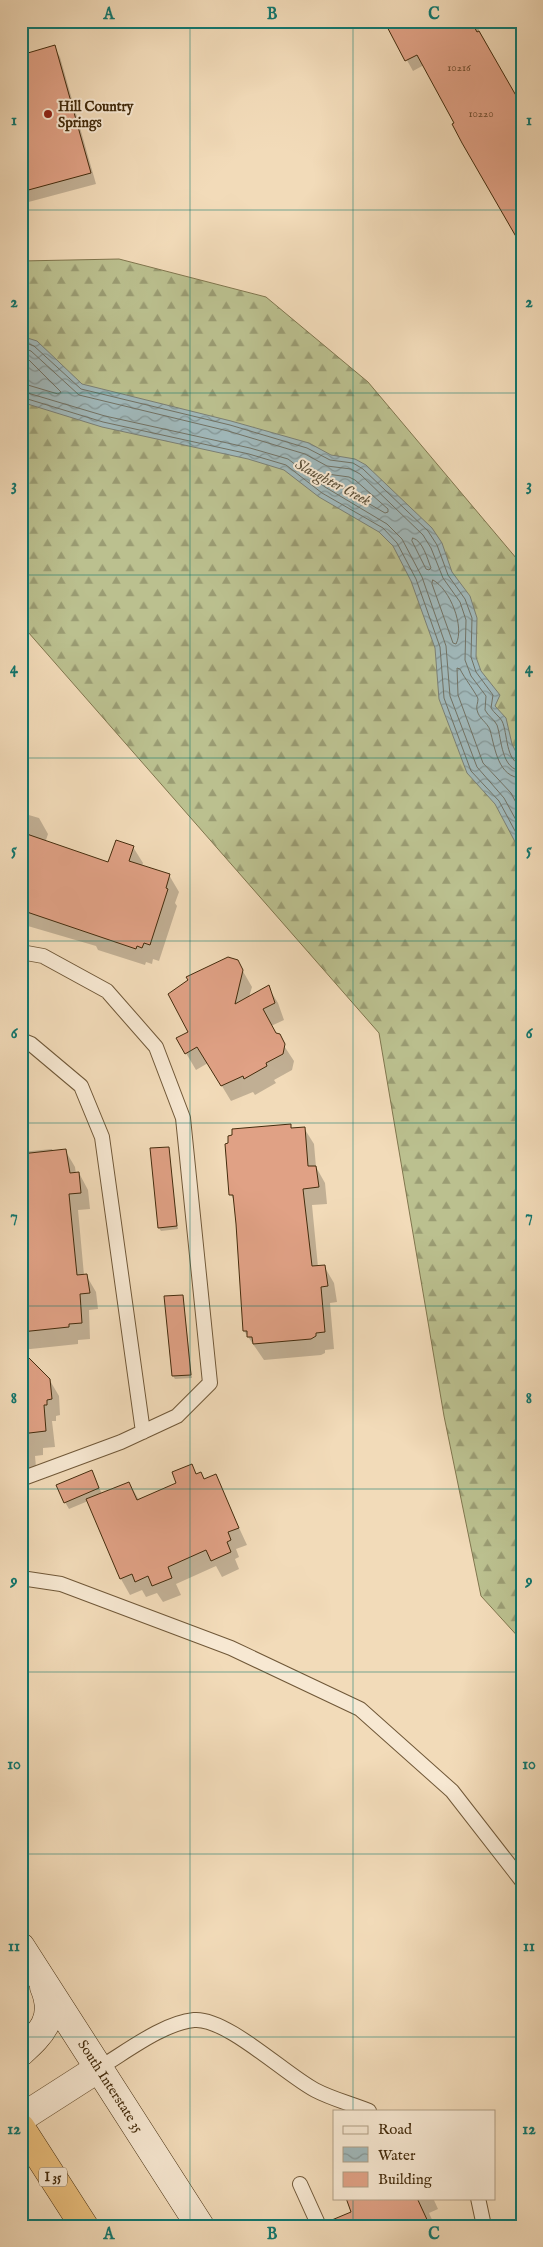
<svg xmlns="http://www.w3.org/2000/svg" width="543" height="2247" font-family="'IM FELL English',serif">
  <defs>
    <pattern id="forest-firs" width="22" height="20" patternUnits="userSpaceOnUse" patternTransform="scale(1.25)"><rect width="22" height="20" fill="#bbc08f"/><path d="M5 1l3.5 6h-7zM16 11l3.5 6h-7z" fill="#9a9c73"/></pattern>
    <pattern id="water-waves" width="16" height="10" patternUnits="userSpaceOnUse" patternTransform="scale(1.25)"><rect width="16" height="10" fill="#a0b8ba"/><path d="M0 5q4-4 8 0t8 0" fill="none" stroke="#849696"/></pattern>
  </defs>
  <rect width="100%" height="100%" fill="#f2dbb9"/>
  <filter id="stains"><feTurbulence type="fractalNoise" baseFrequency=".004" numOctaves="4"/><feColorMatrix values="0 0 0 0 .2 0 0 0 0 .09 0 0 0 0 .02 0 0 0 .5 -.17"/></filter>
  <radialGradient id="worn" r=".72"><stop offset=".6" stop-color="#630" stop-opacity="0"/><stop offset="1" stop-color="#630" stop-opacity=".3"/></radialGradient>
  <path fill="url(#forest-firs)" stroke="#80764e" d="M119,259L266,297L368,382L522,565V1641L481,1596L444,1416L379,1033L21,624V261Z"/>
  <path fill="url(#water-waves)" stroke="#7b8075" d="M21,336L37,341L82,384L231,421L309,443L331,455L355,459L366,465L432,528L442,543L452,572L470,596L477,618L476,657L481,671L500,695L495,706L506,718L512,744L522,764V855L495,804L467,773L439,699L435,648L411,581L393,546L379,532L319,497L284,470L248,459L102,427L21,402Z"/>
  <path fill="#0003" d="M385,21H474L522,108L456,123L424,65L413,71Z
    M54,47L60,57L96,184L21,204V56Z
    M22,813L39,818L48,834L45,843L109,864L133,847L143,863L142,866L169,875L179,892L175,903L177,906L159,961L153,959L152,964L146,962L145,965L98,950L96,946L21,924Z
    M237,961L252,987L249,997L268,987L278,1003L284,1020L271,1026L294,1061L292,1070L274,1080L276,1083L255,1095L253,1092L231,1101L208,1063L196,1070L186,1053L189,1032Z
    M290,1126L292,1129L304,1128L314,1144L316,1167L325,1183L327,1204L312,1205L318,1267L324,1266L334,1283L337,1302L330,1303L334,1349L325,1350V1353L321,1355L264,1360L244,1331L235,1202L231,1195Z
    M168,1148L178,1229L161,1231L159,1228Z
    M52,1149L53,1151L65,1150L75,1167L76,1174L79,1173L88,1190L90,1209L78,1210L84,1275H86L96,1292L98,1309L89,1310L90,1339L78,1340V1344L21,1350V1152Z
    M183,1296L192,1378L175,1379L173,1376Z
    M21,1352L49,1379L59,1396L60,1415L56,1416V1421H52L55,1447L43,1448V1455L35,1456L36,1467L21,1475Z
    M92,1472L102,1494L129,1483L139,1500L201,1473L205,1480L215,1476L247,1545L236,1549L239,1557L235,1559L239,1569L222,1577L216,1566L176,1584L181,1595L163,1602L157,1593L146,1597L142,1590L130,1595L121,1579L88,1501L69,1509L65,1502Z
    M21,1524H24L28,1532L26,1554L21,1553Z
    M350,2198H433L438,2209L429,2213L435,2226H356Z"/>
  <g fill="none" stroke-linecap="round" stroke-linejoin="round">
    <path stroke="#727264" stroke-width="1" d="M21,341L34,346L81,389L230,425L307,448L330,460L353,463L363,469L428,531L437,545L448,575L465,599L472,618L471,657L476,672L493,695L491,708C494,713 500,717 502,721C508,733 505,762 522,765
      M21,347L31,351L79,395L228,431L305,454L327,466L351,469L360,474L423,535L431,548L443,578L460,602L466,620L465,660L471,676L486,696L485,710C488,716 494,719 497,725C502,740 501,770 522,771
      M21,355L27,358L61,392L58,394L21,383
      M21,391L105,416L250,448L288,459L325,487L387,524L402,539L422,577L446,646L450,696L477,767L504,798L522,831
      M21,397L103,422L249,454L286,465L322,493L383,528L397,543L416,579L440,647L444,698L471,771L499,801L522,844
      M327,474L349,477L355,480L388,509V512L385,513L330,481L325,477Z
      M413,538C423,541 427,558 431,568L429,570L426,569L412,541Z
      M433,580C450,589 465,627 456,644L453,643L432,584Z
      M522,778C498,778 495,748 490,730C487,722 479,719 477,710C476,706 478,703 478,699C478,696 463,676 460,669L457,668L458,695L483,763L511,793L522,814"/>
  </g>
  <path fill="#e0a185" stroke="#442c0d" d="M384,21H471L477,32L479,31L522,106V247L462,143L452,124L454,123L417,55L405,61Z
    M55,45L91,173L21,192V55Z
    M21,832L108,862L116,840L134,846L129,861L170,874L166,888L168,889L150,945L144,943L142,948L137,946L136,949L21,910Z
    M228,957L238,960L243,970L235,1004L269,985L275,1003L263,1009L276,1033L280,1034L285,1044L283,1054L266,1063L267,1066L244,1079L243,1076L221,1086L197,1047L185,1054L176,1038L188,1032L168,994L188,980L186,977Z
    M291,1124V1128L305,1127L308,1166H316L319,1187L303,1189L312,1266L325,1265L328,1286L321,1287L325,1332L316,1333V1336L311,1339L253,1344L252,1337H247V1331H243L236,1224L233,1195H229L225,1144L228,1143V1136L232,1135V1129Z
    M169,1147L177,1226L158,1228L150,1148Z
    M66,1149L70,1173L79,1172L81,1193L69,1194L77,1275L87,1274L90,1293L80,1294L82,1323L69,1324V1327L21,1332V1154Z
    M183,1295L191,1375L172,1376L164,1296Z
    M21,1350L50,1379L52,1399L47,1400V1405H44L46,1431L21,1434Z
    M192,1464L196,1474L201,1472L204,1479L216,1474L239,1528L228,1532L231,1540L227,1542L231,1552L211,1561L206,1550L168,1567L172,1578L152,1586L148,1576L135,1582L132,1574L120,1579L86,1499L129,1482L137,1500L176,1483L172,1472Z
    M92,1470L99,1488L64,1503L56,1485Z
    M346,2198H417L430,2226H328L327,2222L351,2212Z"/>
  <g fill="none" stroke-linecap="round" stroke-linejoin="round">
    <defs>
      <path id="service" d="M21,952L43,956L107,991L156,1047L183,1118L210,1383L177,1416L121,1442L21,1479
        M21,1040L31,1044L81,1086L102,1137L143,1432
        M21,1578L61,1584L231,1648L360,1709L452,1791L522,1881
        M99,2068C126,2052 163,2023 194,2020C226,2017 286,2075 315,2090C332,2099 352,2104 369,2111
        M300,2184L319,2226
        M478,2198L484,2226"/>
      <path id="tertiary" d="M21,2118L99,2068"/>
      <path id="secondary" d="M21,1947L200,2226
        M21,2052C42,2033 57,2018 44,1987"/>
      <path id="motorway" d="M21,2128L84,2226"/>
    </defs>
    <use href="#service" stroke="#705838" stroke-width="16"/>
    <use href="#tertiary" stroke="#705838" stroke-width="29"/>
    <use href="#secondary" stroke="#442c0d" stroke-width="29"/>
    <use href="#motorway" stroke="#442c0d" stroke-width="29"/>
    <use href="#service" stroke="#f7e8d2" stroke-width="14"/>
    <use href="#tertiary" stroke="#f7e8d2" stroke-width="28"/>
    <use href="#secondary" stroke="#f7e8d2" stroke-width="28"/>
    <use href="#motorway" stroke="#e9be7c" stroke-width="28"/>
  </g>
  <path fill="none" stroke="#0f766e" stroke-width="1" stroke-opacity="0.55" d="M190,21V2226M353,21V2111M21,210H522M21,393H522M21,575H522M21,758H522M21,941H522M21,1123H522M21,1306H522M21,1489H522M21,1672H522M21,1854H522M21,2037H522M353,2198V2226"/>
  <circle fill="#8f2418" stroke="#f7e8d2" stroke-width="2" cx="48" cy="114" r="5"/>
  <g text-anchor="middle" stroke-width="4" stroke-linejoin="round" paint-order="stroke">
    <g font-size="11" fill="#6b492b">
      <text x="459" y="71">10216</text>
      <text x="481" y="117">10220</text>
    </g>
    <rect fill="#f7e8d2" stroke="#7a6448" stroke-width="1" x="39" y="2167.5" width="28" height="19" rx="4"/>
    <g font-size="12" font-weight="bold" fill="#442c0d">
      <text x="53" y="2181">I 35</text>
    </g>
    <g font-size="14" font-weight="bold" fill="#442c0d" stroke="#f7e8d2" text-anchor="start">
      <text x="58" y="111">Hill Country<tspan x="58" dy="16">Springs</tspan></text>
    </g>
    <g font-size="14" fill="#442c0d" stroke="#f7e8d2">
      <text transform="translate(111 2086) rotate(57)" y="5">South Interstate 35</text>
    </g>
    <g font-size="15" font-style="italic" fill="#5b4f38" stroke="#f7e8d2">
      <text transform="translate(333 482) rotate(28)" y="5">Slaughter Creek</text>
    </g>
  </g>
  <rect width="543" height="2247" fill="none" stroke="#f2dbb9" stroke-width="55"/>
  <rect x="333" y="2110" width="162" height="90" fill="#f7e8d2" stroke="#af9d83"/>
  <rect x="343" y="2126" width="25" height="8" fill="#f7e8d2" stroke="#af9d83"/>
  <text x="378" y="2134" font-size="15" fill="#442c0d">Road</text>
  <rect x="343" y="2147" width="25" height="15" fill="url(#water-waves)" stroke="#af9d83"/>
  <text x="378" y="2160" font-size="15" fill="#442c0d">Water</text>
  <rect x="343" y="2172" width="25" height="15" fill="#e0a185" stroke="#af9d83"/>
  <text x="378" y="2184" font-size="15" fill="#442c0d">Building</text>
  <rect x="28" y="28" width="488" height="2192" fill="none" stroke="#0f766e" stroke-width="2"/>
  <g font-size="16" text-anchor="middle" font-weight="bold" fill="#0f766e">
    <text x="109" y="19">A</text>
    <text x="272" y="19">B</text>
    <text x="434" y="19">C</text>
    <text x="14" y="125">1</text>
    <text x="529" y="125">1</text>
    <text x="14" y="307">2</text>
    <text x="529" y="307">2</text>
    <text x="14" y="490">3</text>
    <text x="529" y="490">3</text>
    <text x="14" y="673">4</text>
    <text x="529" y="673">4</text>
    <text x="14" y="855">5</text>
    <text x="529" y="855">5</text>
    <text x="14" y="1038">6</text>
    <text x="529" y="1038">6</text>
    <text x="14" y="1221">7</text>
    <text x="529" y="1221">7</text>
    <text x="14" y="1403">8</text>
    <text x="529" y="1403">8</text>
    <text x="14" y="1586">9</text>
    <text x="529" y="1586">9</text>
    <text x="14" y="1769">10</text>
    <text x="529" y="1769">10</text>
    <text x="14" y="1951">11</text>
    <text x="529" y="1951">11</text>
    <text x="14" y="2134">12</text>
    <text x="529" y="2134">12</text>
    <text x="109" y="2239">A</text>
    <text x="272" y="2239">B</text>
    <text x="434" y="2239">C</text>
  </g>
  <rect width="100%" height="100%" filter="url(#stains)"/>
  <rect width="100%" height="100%" fill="url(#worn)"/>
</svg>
